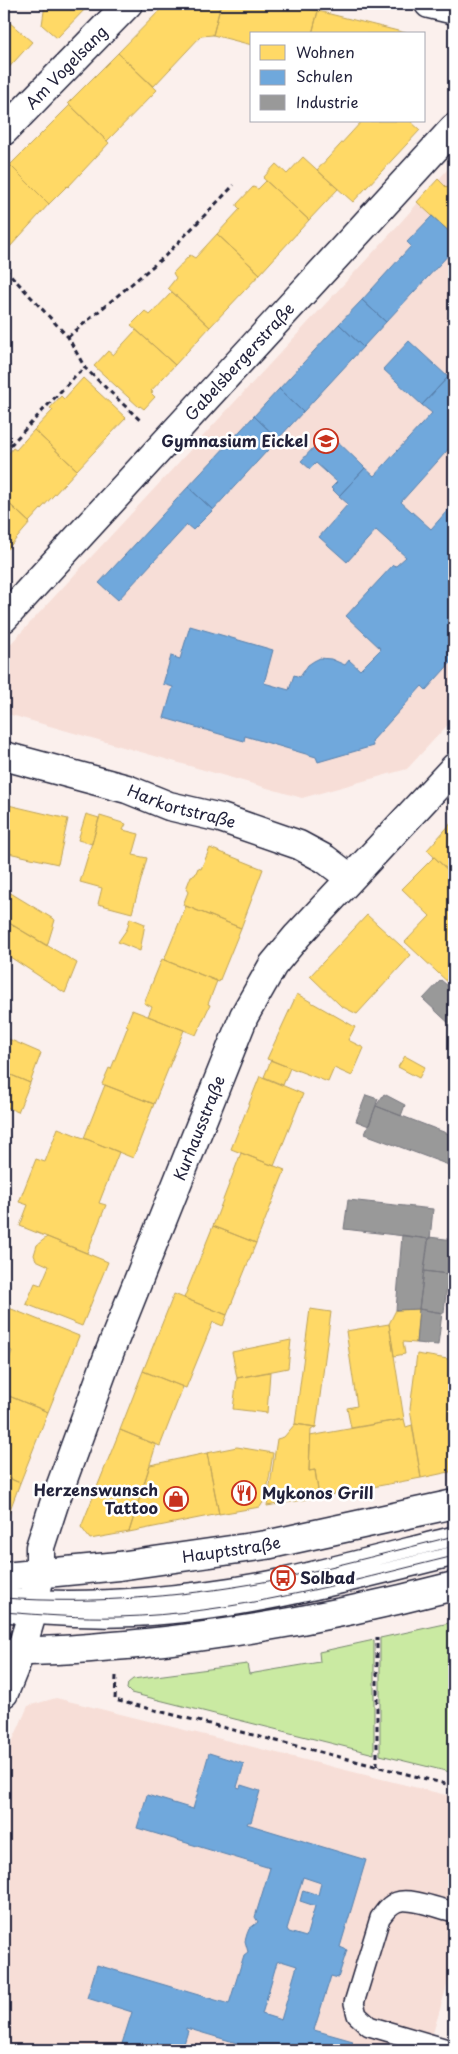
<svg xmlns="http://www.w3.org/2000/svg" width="458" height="2054" font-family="'Playpen Sans',sans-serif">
  <rect width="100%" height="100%" fill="#fbf0ed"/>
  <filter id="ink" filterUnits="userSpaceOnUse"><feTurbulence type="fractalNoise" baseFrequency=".02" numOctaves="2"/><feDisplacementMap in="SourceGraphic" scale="10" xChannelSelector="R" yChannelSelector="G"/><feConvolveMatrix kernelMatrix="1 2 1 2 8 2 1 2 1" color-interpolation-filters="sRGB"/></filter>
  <g filter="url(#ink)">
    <path fill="#f7ded7" d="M454,162V718L407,769L302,798L4,713V651L392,232Z
      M56,1698L454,1797V1962L428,2050H4V1760L28,1706Z"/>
    <path fill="#caeaa2" stroke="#76866e" d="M454,1622V1773L380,1755V1638Z
      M374,1640V1754L131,1693L127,1689L128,1683L133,1679L247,1664L249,1674L320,1662L319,1652Z"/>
    <path fill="#ffd966" stroke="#bda259" d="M44,4H80L78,10Z
      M45,4L78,10L80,4H90L57,38L42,25Z
      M166,4H221L213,35L201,36L153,87L118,53Z
      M221,4H290L318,11L312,34H252V45L213,35Z
      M318,11L410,34H312Z
      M9,22L32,42L4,73V28Z
      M118,53L157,90L107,141L68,103Z
      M70,105L109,143L68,187L67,186L49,204L10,165Z
      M362,121H410L420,130L353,202L317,170Z
      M303,157L338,189L309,220L263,178L276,164L287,174Z
      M10,165L49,204L9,248L7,247L4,250V172Z
      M438,179L447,188L454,180V236L417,202Z
      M266,181L309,220L260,274L217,234L240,209L237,206V204L253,187L258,189Z
      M217,234L260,274L210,327L168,288L176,278L173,273L190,255L195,258Z
      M172,292L210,327L175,365L131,325L145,311L150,315Z
      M136,330L175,365L151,391L153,392L151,393L155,397L144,409L140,406L139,407L94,366L108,351L113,355Z
      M83,378L126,418L77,470L34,430L53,410L50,408L61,396L64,399Z
      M34,430L77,470L29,522L4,499V459L13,448L16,450Z
      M4,499L30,523L4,553Z
      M4,804L68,819L58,864L4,852Z
      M86,814L99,818L92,844L78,840Z
      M100,816L126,824L123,830L139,834L133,855L147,858L132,913L98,904L102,888L80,882Z
      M454,820V876L427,850Z
      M210,848L263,869L241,928L183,905L188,892L186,889L191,876L195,875L198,868L201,869Z
      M434,857L454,876L453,987L405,942L430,916L402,889Z
      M4,889L55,920L47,946L4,920Z
      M186,906L241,928L219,982L164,960Z
      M367,915L411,955L357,1014L341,1006L310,976Z
      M130,918L145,924L140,951L118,942L127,929Z
      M4,920L77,963L65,993L4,953Z
      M162,959L217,981L208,1004L210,1005L196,1035L148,1016L152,1007L144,1003Z
      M297,994L355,1027L348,1040L364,1048L352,1076L334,1068L328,1082L267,1059Z
      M132,1010L184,1030L154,1104L102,1084L109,1068L111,1069L128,1026L126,1025Z
      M4,1037L41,1053L30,1083L4,1072Z
      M405,1056L425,1067L419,1078L398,1067Z
      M271,1060L290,1068L283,1085L264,1077Z
      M4,1072L30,1083L18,1112L4,1106Z
      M260,1076L303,1094L274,1166L231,1149Z
      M105,1085L154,1104L133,1158L84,1138Z
      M58,1128L119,1152L99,1203L106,1205L87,1253L20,1226L28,1205L19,1202L36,1159L45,1162Z
      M241,1153L285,1170L256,1243L213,1226Z
      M213,1226L256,1243L227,1315L184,1298Z
      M47,1237L108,1262L82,1326L26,1304L35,1283L41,1285L49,1266L36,1260L34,1255L37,1245Z
      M174,1294L227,1315L223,1326L213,1322L186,1388L143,1371Z
      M4,1306L79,1336L48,1412L4,1394V1373L12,1351L6,1349L9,1342L4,1340Z
      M310,1309L331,1312L316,1427L295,1424Z
      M419,1309L416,1343L403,1342L405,1354L394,1356L389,1324L396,1310Z
      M389,1324L404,1419L351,1428L347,1408L357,1406L346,1331Z
      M291,1340L288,1368L237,1378L232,1352Z
      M417,1354L454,1360L453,1390H454L452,1402L454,1401V1471L421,1478L410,1409Z
      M143,1371L183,1387L160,1446L120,1430Z
      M270,1372L267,1413L233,1409L237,1378Z
      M4,1394L48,1412L20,1483L4,1476Z
      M404,1419L406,1427L412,1425L421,1478L319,1497L315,1470L309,1471L310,1436Z
      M295,1424L316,1427L311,1430L309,1471L315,1470L319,1497L267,1506L277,1439L284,1437Z
      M120,1430L156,1445L129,1532L90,1539L81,1527Z
      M237,1447L273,1453L266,1498L260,1507L219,1514L207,1453Z
      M207,1453L219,1514L129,1532L150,1465Z
      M4,1476L20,1483L4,1526Z"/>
    <path fill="#6fa8dc" stroke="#5880ac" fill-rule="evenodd" d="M432,216L454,236V251L453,250L386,322L362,300L411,246L407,242Z
      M362,300L386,322L363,347L339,324Z
      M339,324L363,347L303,412L279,389Z
      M409,341L448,377L422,405L383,369Z
      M448,377L454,382V443L401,502L431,529L454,503V609L449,615L454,620V659L426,690L422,686L372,741L373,746L318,762L316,757L245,736L244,741L164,718L173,687L163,684L171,656L180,659L190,626L273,650L264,683L289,690L294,675L300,677L308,665L314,661L320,658L331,659L345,665L349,660L360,670L381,649L346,616L393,565L396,566L406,557L376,530L347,562L319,537L348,504L339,496L365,468L374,476L432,413L422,405Z
      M279,389L303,412L278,439L254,416Z
      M254,416L278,439L213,510L188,487Z
      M328,432L365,468L339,496L331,488L337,482L316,463L310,469L301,461Z
      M188,487L213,510L193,530L187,525L118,600L99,583Z
      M209,1753L244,1764L237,1787L240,1788L241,1785L260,1791L251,1822H248L247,1824L366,1860L340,1947L347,1950L338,1978L331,1976L314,2030L353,2041L350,2050H235L237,2043L186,2028V2030L188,2031L182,2050H120L132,2012L87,1998L97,1965L229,2004L244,1955L248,1952L245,1941L247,1934L249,1929L258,1922L255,1917L270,1868L137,1828L147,1795L193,1809ZM303,1877L321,1883L318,1895L303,1890L300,1901L315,1906L306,1937L289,1932L287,1929ZM281,1961L297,1966L281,2020L262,2014L277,1962Z"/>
    <path fill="#999" stroke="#75757d" d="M441,980L454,991V1028L423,999Z
      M384,1094L405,1105L401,1116L376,1106Z
      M366,1095L378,1099L369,1126L356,1121Z
      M376,1106L454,1136V1167L365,1134Z
      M348,1200L433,1209L430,1239L344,1229Z
      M402,1235L428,1239L419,1309L396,1310Z
      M429,1237L454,1240L453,1270H449L448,1274L424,1271Z
      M424,1271L448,1274L444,1313L419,1309Z
      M419,1309L442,1313L438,1345L416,1343Z"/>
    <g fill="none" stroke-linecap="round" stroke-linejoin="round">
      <defs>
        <path id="lane" d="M4,1598C94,1605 195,1596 284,1578C341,1565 398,1550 454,1536
          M4,1612C42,1615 80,1618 118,1617C232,1614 344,1583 454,1556
          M451,2050L369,2026L357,2015L354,2003L380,1918C385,1911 389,1905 397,1902C410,1897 440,1909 454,1912"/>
        <g id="street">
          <path d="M429,4L454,10"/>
          <path id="s1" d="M4,131L128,4"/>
          <path id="s2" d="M4,618L454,128"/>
          <path id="s3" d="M4,756L127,789L169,806L221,818L299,845L325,859L350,878"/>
        </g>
        <g id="secondary">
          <path id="s4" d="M4,1577L119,1566L266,1545L454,1504"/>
          <path d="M4,1651C48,1652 93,1648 137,1644C244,1633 350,1613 454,1586"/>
          <path id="s5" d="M4,1693L21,1651L32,1614L40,1575V1547L54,1504L110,1351L244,1016L273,965L297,936L454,768"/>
        </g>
      </defs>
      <use href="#lane" stroke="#22223b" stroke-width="22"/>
      <use href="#street" stroke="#22223b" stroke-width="31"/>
      <use href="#secondary" stroke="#22223b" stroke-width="31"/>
      <path stroke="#22223b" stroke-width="3" stroke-dasharray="5 4" stroke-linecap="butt" d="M5,269L68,337L85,368L142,422
        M68,337L165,256L234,185
        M4,452L75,376L85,368
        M116,1676L115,1700L454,1786
        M377,1766V1637"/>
      <use href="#lane" stroke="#fff" stroke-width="19"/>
      <use href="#street" stroke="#fff" stroke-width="28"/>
      <use href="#secondary" stroke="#fff" stroke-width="28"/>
      <path stroke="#22223b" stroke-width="1" d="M4,1598C94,1605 195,1596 284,1578C341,1565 398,1550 454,1536
        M4,1612C42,1615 80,1618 118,1617C232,1614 344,1583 454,1556"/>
    </g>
  </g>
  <defs>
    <symbol id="school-ring" viewBox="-11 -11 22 22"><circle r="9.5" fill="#fff" stroke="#c8321e" stroke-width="1.5"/><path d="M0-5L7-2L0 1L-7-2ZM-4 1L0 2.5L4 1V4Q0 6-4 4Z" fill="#c8321e"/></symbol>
    <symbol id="restaurant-ring" viewBox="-11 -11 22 22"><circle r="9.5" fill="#fff" stroke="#c8321e" stroke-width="1.5"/><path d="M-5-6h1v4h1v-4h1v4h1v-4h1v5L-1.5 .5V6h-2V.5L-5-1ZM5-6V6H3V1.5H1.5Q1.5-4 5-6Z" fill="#c8321e"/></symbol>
    <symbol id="shop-ring" viewBox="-11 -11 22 22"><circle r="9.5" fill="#fff" stroke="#c8321e" stroke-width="1.5"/><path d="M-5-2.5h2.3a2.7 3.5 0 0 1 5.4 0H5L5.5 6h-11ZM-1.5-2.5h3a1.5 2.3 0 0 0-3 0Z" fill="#c8321e"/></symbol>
    <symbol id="bus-ring" viewBox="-11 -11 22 22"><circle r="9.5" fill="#fff" stroke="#c8321e" stroke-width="1.5"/><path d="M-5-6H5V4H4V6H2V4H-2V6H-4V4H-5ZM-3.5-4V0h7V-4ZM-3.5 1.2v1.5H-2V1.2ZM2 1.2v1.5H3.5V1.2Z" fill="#c8321e"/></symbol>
  </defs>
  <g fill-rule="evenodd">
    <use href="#school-ring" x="312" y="427" width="28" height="28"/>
    <use href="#restaurant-ring" x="230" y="1479" width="28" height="28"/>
    <use href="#shop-ring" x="162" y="1485" width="28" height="28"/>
    <use href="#bus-ring" x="269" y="1564" width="28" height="28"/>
  </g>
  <g text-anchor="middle" stroke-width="5" stroke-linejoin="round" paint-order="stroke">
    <g font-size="16" fill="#22223b" stroke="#fff">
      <text dy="6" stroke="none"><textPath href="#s1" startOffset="89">Am Vogelsang</textPath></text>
      <text dy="6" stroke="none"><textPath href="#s2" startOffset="348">Gabelsbergerstraße</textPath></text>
      <text dy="6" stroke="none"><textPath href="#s3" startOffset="185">Harkortstraße</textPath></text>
      <text dy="6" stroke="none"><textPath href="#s5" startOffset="600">Kurhausstraße</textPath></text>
      <text dy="6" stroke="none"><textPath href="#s4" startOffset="229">Hauptstraße</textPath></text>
    </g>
    <g font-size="16" font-weight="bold" fill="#22223b" stroke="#fff" text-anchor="end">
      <text x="308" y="447">Gymnasium Eickel</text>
      <text x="158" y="1496">Herzenswunsch<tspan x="158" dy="18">Tattoo</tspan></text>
      <text x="262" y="1499" text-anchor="start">Mykonos Grill</text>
      <text x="300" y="1584" text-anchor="start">Solbad</text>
    </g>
  </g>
  <rect width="458" height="2054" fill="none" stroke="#fff" stroke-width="20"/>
  <rect x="10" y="10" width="438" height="2034" fill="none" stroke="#22223b" stroke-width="2" filter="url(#ink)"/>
  <rect x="250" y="32" width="175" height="90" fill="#ffffff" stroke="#a7a7b1"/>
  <rect x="260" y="45" width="25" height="15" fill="#ffd966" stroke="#a7a7b1"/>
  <text x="296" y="58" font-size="15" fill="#22223b">Wohnen</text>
  <rect x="260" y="70" width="25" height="15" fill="#6fa8dc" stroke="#a7a7b1"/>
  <text x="296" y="82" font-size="15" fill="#22223b">Schulen</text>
  <rect x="260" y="95" width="25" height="15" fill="#999999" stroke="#a7a7b1"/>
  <text x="296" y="108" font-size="15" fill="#22223b">Industrie</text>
</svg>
